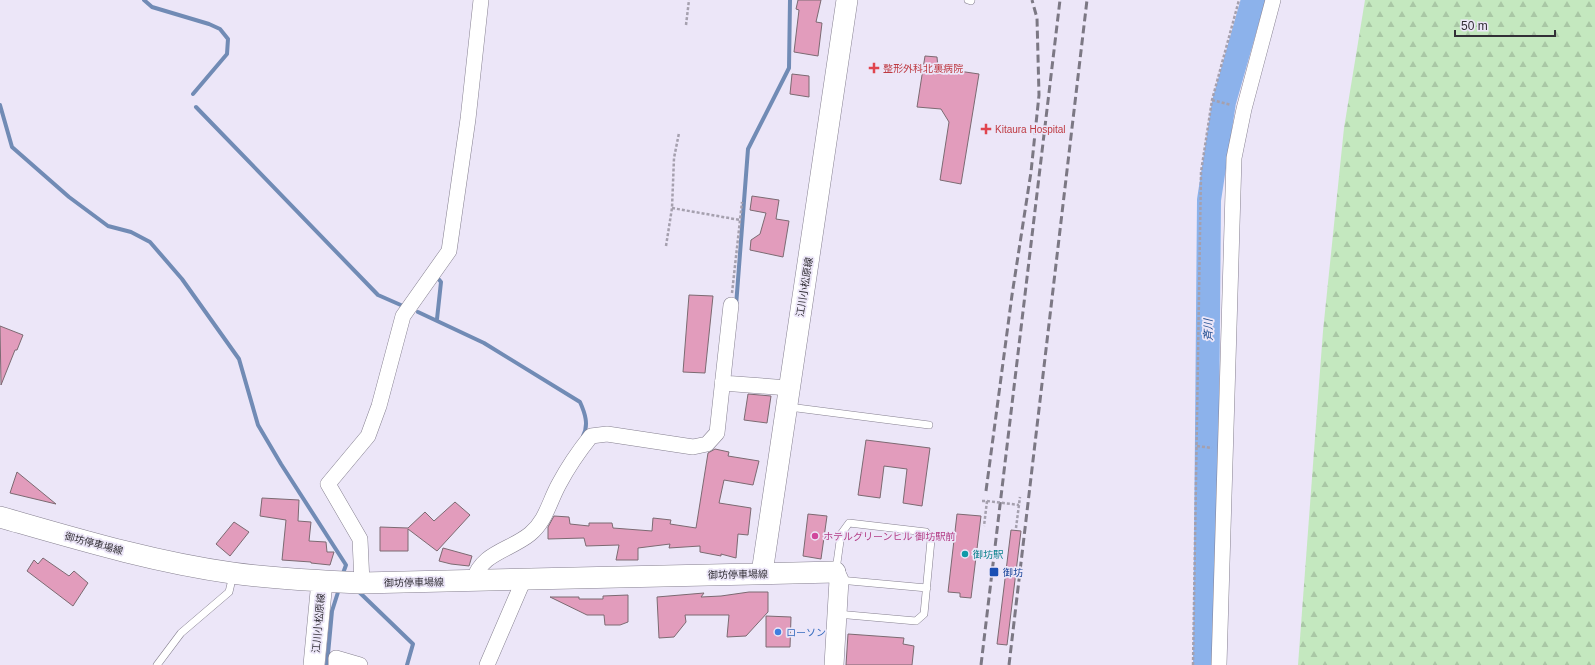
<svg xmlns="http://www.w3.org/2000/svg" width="1595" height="665" font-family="Arial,'Noto Sans JP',sans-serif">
  <defs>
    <pattern id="forest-firs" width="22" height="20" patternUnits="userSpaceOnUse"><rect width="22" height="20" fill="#c4e8bf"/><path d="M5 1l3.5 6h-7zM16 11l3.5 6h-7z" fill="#a9c7a5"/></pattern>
  </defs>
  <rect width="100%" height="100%" fill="#ece6f8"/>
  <path fill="url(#forest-firs)" d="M1365,0H1595V665H1298L1323,331L1344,128Z"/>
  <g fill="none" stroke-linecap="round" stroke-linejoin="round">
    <path stroke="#718bb5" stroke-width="4" d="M144,0L152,7L209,24L220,29L228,39L227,54L193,94
      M0,105L12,147L69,197L108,226L131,232L150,242L182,279L239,359L258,425L281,464L346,565L342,576
      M196,107L378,295L403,306
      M436,276L441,282L437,319
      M736,306L748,149L789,68L790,0
      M418,312L484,343L580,402C585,413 589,425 583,436
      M357,590L413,644L407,665
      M327,665L332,611L339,589"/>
    <path stroke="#8cb2eb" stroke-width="24" d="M1205,665L1209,200L1224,102L1253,0"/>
  </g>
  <path fill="#e29cbc" stroke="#7c6a72" d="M798,0H821L816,22L822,23L818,56L794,52L799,10L796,9Z
    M925,56L937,57L938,68L979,74L961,184L940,180L949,122L941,109L917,107Z
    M792,74L809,76V97L790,94Z
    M752,196L779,200L776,219L789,221L783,257L750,250L751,240L760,234L766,213L750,210Z
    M689,295L713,296L705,373L683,372Z
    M0,326L23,335L17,350H15L1,385Z
    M748,394L771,396L767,423L744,420Z
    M866,440L930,448L922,506L903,503L907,469L884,466L880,498L858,495Z
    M715,449L729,452L728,456L759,461L753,485L724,480L719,503L751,508L748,535L738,534L736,558L721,554V556L700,552V546L669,548L670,544L638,548V560H616L619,545L586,546L584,538L548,539V527L554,516L569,517L570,524L589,526V523H612L613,528L652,531L653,518L671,520L670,524L696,528L708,453Z
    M17,472L56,504L10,493Z
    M262,498L299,500L298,521L311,522L309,541L326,542L327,552H334L330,565L311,563V562L282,560L286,520L260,516Z
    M455,502L470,515L437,551L408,529V551H380V527L408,528L425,512L434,521Z
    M808,514L827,516L821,559L803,556Z
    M957,514L981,516L971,598L960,597V593L948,592Z
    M234,522L249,532L230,556L216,544Z
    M1011,530L1021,531L1007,645L997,644Z
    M443,548L472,556L469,566L451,564L439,561Z
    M43,558L69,576L74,571L88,583L73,606L27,571L34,560L38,564Z
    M749,592H768V612L746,636L727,637L729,615H685L686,622L674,637L659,638L657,597L704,593L701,597L721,596Z
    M628,595V622L620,625H605L604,615H587L550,597H579V599H603V596Z
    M766,616L791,617L790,647H766Z
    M848,634L904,638L903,644L914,646L912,665H846Z"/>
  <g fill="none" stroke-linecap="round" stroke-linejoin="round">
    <defs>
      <path id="service" d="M968,0L971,1
        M789,407L929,425
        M836,570L841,534L849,523L926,532L931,540L924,614L916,621L837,614
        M839,580L927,588
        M157,665L181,633L229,592L233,575"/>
      <path id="minor" d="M722,383L789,388
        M473,581C482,552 509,551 530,534C546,521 549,502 559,484C568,467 579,451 591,436L607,434L693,447L707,444L717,433L731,305
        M362,583L360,539L328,484L368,436L379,406L403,316L449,251L468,119L481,0
        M336,665V658L360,665
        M487,665L524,579
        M1219,665L1234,158L1244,109L1273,0"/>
      <path id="tertiary" d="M834,665L839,580L835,572"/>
      <path id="secondary" d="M0,517C77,539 153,562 232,573C275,579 319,581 362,583L835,572
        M762,573L847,0
        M314,665L322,581"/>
    </defs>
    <use href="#service" stroke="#868090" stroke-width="8"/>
    <use href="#minor" stroke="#868090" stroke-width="16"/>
    <use href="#tertiary" stroke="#868090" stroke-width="20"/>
    <use href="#secondary" stroke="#868090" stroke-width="22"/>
    <path stroke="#a5a0ae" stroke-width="2.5" stroke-dasharray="3 2" stroke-linecap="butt" d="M686,25L689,0
      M1212,100L1231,105
      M672,208L740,220
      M666,246L672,208L674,158L679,133
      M732,293L742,202
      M1197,446L1212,448
      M982,501H987L984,526
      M1016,528L1020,497
      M1193,665L1201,172L1212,100L1239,0"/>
    <use href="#service" stroke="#fff" stroke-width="7"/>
    <use href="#minor" stroke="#fff" stroke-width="15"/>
    <use href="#tertiary" stroke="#fff" stroke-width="19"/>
    <use href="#secondary" stroke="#fff" stroke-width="21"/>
    <path stroke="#7c7884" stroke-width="3" stroke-dasharray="8 4" stroke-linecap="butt" d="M986,491L1012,295L1031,172L1039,95L1037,18L1032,0
      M981,665L1060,0
      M1009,665L1087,0"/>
    <path stroke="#a5a0ae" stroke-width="2.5" stroke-dasharray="3 2" stroke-linecap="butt" d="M987,501L1019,505"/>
  </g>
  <g fill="#e0444e" stroke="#ece6f8" stroke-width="1.5">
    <path d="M872 62h4v4h4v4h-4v4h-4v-4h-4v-4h4z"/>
    <path d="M984 123h4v4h4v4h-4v4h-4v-4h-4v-4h4z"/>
  </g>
  <circle fill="#d1479c" stroke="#ece6f8" stroke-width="1.5" cx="815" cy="536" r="4"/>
  <circle fill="#0f9aa8" stroke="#ece6f8" stroke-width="1.5" cx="965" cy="554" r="4"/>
  <rect fill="#1a4fb4" stroke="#ece6f8" stroke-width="1.5" x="989" y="567" width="10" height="10" rx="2"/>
  <circle fill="#3f7fe0" stroke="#ece6f8" stroke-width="1.5" cx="778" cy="632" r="4"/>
  <g text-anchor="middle" stroke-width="3.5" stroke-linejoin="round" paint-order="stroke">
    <g font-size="10" fill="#be3a42" stroke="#ece6f8" text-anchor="start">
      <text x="883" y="72">整形外科北裏病院</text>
      <text x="995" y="133">Kitaura Hospital</text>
    </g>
    <g font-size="10" fill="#322f36" stroke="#ece6f8">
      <text transform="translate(804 287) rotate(-81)" y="4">江川小松原線</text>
      <text transform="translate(94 543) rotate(15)" y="4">御坊停車場線</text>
      <text transform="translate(738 574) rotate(-1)" y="4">御坊停車場線</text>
      <text transform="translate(414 582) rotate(-1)" y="4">御坊停車場線</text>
      <text transform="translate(318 623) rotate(-85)" y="4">江川小松原線</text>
    </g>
    <g font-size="10" fill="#b23c85" stroke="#ece6f8" text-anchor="start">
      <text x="823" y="540">ホテルグリーンヒル 御坊駅前</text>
    </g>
    <g font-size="10" fill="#0d838f" stroke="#ece6f8" text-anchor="start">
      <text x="973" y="558">御坊駅</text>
    </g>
    <g font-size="10" fill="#164399" stroke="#ece6f8" text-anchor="start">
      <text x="1003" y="576">御坊</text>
    </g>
    <g font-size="10" fill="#366cbe" stroke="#ece6f8" text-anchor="start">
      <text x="786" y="636">ローソン</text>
    </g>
    <g font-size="11" font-style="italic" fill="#1d4b8f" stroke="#ece6f8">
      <text transform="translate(1208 330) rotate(-90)" y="4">斉川</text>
    </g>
  </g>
  <path d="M1455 30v6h100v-6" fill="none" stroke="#322f36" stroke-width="2"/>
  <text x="1461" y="30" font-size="12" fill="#322f36" stroke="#ece6f8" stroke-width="3" paint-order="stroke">50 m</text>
</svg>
